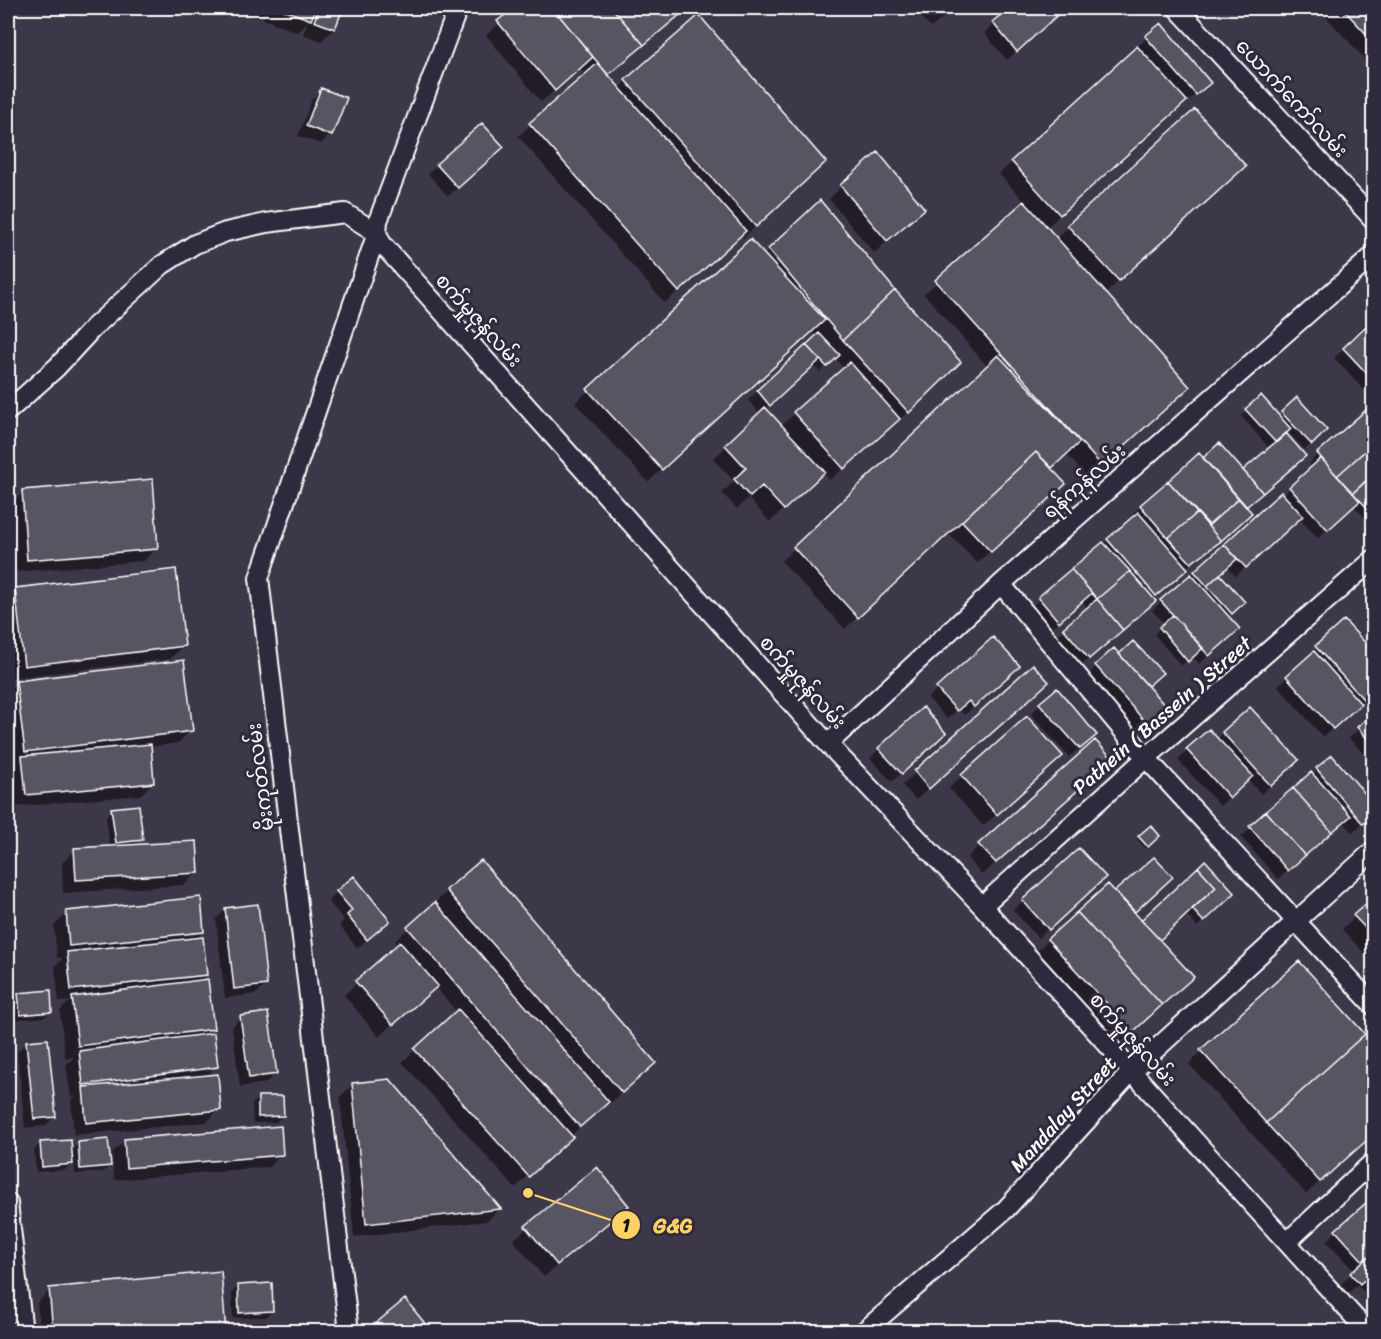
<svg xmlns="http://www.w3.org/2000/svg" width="1381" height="1339" font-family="Sriracha,'Noto Sans Myanmar',sans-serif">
  <rect width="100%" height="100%" fill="#2f2a3d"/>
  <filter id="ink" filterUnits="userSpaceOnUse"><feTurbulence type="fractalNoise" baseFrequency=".0167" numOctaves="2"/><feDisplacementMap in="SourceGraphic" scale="12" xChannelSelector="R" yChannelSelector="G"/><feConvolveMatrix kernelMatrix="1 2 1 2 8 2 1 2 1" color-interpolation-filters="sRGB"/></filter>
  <g filter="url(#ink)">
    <path fill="#3c3749" d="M8,8H1373V1331H8Z"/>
    <path fill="#0007" fill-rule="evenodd" d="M234,8H342L334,29L321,41L303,34L308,21L297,32L263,19L267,10L259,18Z
      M516,8H687L607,76L618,89L626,81L812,175L743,238L740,235L665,303L518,136L586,76L580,68L541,102L486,35Z
      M912,8H954L931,28Z
      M1011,8H1063L1007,60L984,33Z
      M1074,8H1083L1078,12Z
      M1318,8H1374V69Z
      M1161,25L1209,83L1186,103L1184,101L1046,228L1055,239L1195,112L1231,178L1105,294L1176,400L1088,478L1066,454L1050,469L1051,497L977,563L948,533L845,629L781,561L988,367L924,294L1025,202L999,174Z
      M321,90L330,135L321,144L298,136L312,99Z
      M492,156L448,196L428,174L437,165Z
      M842,186L910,221L874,253L829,199Z
      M820,202L894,291L959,362L895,424L894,423L830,480L823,472L770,522L748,498L737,509L722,493L734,481L713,459L760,414L748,400L817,337L812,331L648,482L575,403L750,241L763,256ZM835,358L844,369L781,426L765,409L813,364L820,372Z
      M1374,316V401L1334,358L1361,333L1359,330Z
      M1297,399L1325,430L1305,450L1287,431L1285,434L1295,465L1245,508L1244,519L1185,568L1152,599L1144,611L1079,667L1054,638L1088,609L1082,601L1049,630L1030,608L1134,518L1131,515L1141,506L1199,455L1203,460L1243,473L1270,449L1241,416L1247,410L1278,417Z
      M1318,454L1374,477V518L1369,522L1353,505L1318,538L1299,518L1236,576L1227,567L1218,575L1242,602L1227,617L1229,638L1199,664L1192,656L1181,666L1154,634L1164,624L1152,610L1313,468L1309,464Z
      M23,492L157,548L144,561L15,572L10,505Z
      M16,590L183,646L170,659L12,678L8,640V598Z
      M1344,622L1374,690L1323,737L1278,686Z
      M1119,656L1161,673L1146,687L1156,717L1138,733L1087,676L1096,666Z
      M1033,666L1034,694L916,800L902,785Z
      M1008,675L964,715L959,709L947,719L928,698L937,689Z
      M17,683L191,730L178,743L150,747L153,783L140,795L13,807L10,770L17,764H12L8,726V692Z
      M1040,704L1095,735L1069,757L1031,714Z
      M1374,706V765L1349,738L1367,721L1363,717Z
      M1209,731L1217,739L1223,733L1288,770L1261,794L1248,780L1220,806L1178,760Z
      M935,742L892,782L870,758L879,749Z
      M1332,757L1368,820L1352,832L1344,822L1278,879L1241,837Z
      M1048,769L983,826L949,788L962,776Z
      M1098,772L982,875L967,858L979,845Z
      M112,810L141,839L134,846L197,872L184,885L63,893L62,863L75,850L110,848L106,816Z
      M1150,827L1158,836L1145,849L1137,839Z
      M1154,859L1161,887L1133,913L1141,922L1228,899L1197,927L1186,914L1158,940L1179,990L1120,1044L1035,953L1048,940L1115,893Z
      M1095,886L1038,938L1013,910L1023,901Z
      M447,891L654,1063L608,1105L606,1103L515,1188L402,1062L457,1012L435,987L379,1037L344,995L399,946L395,941Z
      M337,892L379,930L357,948L339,925L344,920L328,901Z
      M1374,899V964L1342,929Z
      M226,909L266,985L256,994L225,998L216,919Z
      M67,913L203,932L196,939L206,975L199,982L212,1028L205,1035L217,1066L206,1076L219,1109L207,1122L74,1135L71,1101L76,1096L71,1097L66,1065L74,1057L65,1058L60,1011L70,1001L59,1002L55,966L63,958H57L54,926Z
      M19,994L51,1011L45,1017L14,1020L13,1001Z
      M241,1017L275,1073L266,1083L240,1087L232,1027Z
      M26,1043L55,1116L45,1126L25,1128L17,1052Z
      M1202,1051L1374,1133L1306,1194L1189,1064Z
      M353,1084L499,1209L487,1221L354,1237L340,1097Z
      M259,1098L282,1116L276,1122L253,1123L252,1104Z
      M125,1140L281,1154L269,1167L114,1180L112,1153Z
      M40,1144L70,1152L78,1144L109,1166L103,1172L75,1174L74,1162L65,1170L36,1172L34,1150Z
      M597,1169L627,1206L544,1277L513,1240Z
      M1374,1198V1302L1357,1285L1346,1296L1338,1287L1354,1271L1326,1241Z
      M238,1286L272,1311L266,1317L233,1318L232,1293Z
      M50,1290L225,1332H40L37,1303Z
      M377,1324L430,1332H369Z"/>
    <path fill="#595564" stroke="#fff" stroke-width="1.5" d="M279,8H316L311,20Z
      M320,8H343L335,29L314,21Z
      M514,8H553L593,57L555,91L497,21Z
      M553,8H612L644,45L608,75Z
      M612,8H688L644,45Z
      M1009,8H1065L1017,52L992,22Z
      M1342,8H1374V42Z
      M699,15L826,162L756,227L625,80Z
      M1161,23L1211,83L1196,95L1145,36Z
      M1137,46L1187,101L1060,215L1011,161Z
      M598,63L746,231L679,292L529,123Z
      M321,88L347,98L332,136L306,126Z
      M1195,109L1246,166L1119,281L1067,225Z
      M482,123L504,147L458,188L436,164Z
      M878,152L925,209L887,241L840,185Z
      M820,200L895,290L843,340L768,249Z
      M1024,201L1190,387L1102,466L935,280Z
      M750,239L825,320L662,470L587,389Z
      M895,290L961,362L909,413L843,340Z
      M1367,325L1374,332V381L1343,348Z
      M819,333L840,355L827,367L806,345Z
      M806,345L820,360L770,406L757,390Z
      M998,355L1080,442L1052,468L1036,452L858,618L793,547Z
      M850,362L900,419L844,469L793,412Z
      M1261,395L1291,429L1276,443L1245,409Z
      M1297,397L1327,430L1312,445L1281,412Z
      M1374,403V443L1337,476L1317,453Z
      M765,407L825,472L784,510L762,486L750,497L734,479L746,468L725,445Z
      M1286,433L1306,456L1263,493L1243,470Z
      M1219,443L1263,493L1246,507L1203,458Z
      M1374,443V474L1353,493L1337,476Z
      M1036,452L1066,484L991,552L962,521Z
      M1199,453L1239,498L1209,525L1168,481Z
      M1321,458L1360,501L1328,530L1289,487Z
      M1373,474L1374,475V515L1353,493Z
      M153,479L158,549L27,560L22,490Z
      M1168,481L1197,513L1168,538L1140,505Z
      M1281,492L1303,516L1246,568L1224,544Z
      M1239,498L1252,513L1221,541L1208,526Z
      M1138,512L1188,569L1156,596L1107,539Z
      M1197,513L1221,541L1191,563L1168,538Z
      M1103,542L1130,571L1097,599L1071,569Z
      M1224,544L1237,559L1207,586L1194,571Z
      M176,569L185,646L24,666L15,588Z
      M1071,569L1092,593L1059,622L1038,597Z
      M1130,571L1156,601L1123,630L1097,599Z
      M1191,574L1240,629L1209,656L1160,600Z
      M1220,574L1245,602L1232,614L1207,586Z
      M1097,599L1123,630L1089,659L1063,628Z
      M1173,615L1203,648L1188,662L1159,627Z
      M1344,620L1374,652V692L1364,700L1315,646Z
      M993,637L1020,666L974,707L969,701L957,711L936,688Z
      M1133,641L1163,673L1148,686L1119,654Z
      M1114,648L1167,708L1148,725L1095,665Z
      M1314,651L1361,704L1333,729L1286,676Z
      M184,660L193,731L25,752L16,681Z
      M1033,664L1049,682L929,789L914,771Z
      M1057,688L1097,735L1080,749L1039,703Z
      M923,707L946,733L902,774L878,748Z
      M1250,707L1299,760L1271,786L1222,732Z
      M1373,713L1374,714V746L1357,727Z
      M1027,716L1063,756L997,815L961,775Z
      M1209,729L1253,776L1230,798L1186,749Z
      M1095,740L1113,759L996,863L978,844Z
      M151,744L154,783L26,795L22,756Z
      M1332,755L1374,804V815L1363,824L1316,768Z
      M1311,772L1351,816L1332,832L1293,788Z
      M1293,788L1332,832L1305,856L1266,811Z
      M139,805L143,840L116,843L111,808Z
      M1266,811L1305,856L1288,871L1249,826Z
      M1151,825L1160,836L1148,847L1138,836Z
      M197,841L199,873L76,880L74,848Z
      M1079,848L1106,877L1049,930L1022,900Z
      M1154,857L1173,877L1135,912L1115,891Z
      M481,860L656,1063L622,1093L446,890Z
      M1205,860L1235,893L1204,922L1192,909L1216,887L1198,867Z
      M1198,867L1216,887L1160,940L1141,920Z
      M354,876L390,921L367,940L347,915L352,910L336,891Z
      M1108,884L1194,977L1162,1005L1077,912Z
      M201,897L204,932L69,946L66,911Z
      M1374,897V937L1353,915Z
      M435,902L609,1102L580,1127L407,927Z
      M258,904L267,985L234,989L225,908Z
      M1077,912L1162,1005L1133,1032L1047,939Z
      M203,937L207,975L71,990L67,952Z
      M400,942L438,986L393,1025L355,981Z
      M1299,961L1365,1034L1266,1123L1200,1050Z
      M208,979L214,1029L78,1046L72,997Z
      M51,990L52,1012L20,1015L18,993Z
      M458,1009L573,1137L529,1177L414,1049Z
      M268,1012L277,1074L249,1078L240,1016Z
      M214,1033L218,1067L83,1085L79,1051Z
      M1365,1034L1374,1043V1134L1320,1182L1266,1123Z
      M48,1039L56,1117L34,1119L26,1041Z
      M218,1074L221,1110L86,1123L83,1087Z
      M390,1079L501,1209L366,1224L352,1083Z
      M258,1096H283L284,1116L258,1117Z
      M281,1126L283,1155L126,1168L124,1139Z
      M108,1139L111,1166L80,1169L78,1142Z
      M71,1140L73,1164L42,1167L40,1142Z
      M597,1167L629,1206L557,1265L525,1226Z
      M1374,1196V1251L1363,1261L1335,1230Z
      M1374,1251V1276L1371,1274L1360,1284L1350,1273Z
      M221,1271L226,1332H53L49,1288Z
      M272,1283L273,1311L239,1313L238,1285Z
      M405,1299L432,1332H383L376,1323Z"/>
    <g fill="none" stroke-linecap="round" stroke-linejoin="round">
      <defs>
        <path id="minor" d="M458,8L378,221L377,233L382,244L828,744L982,906L1368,1332
          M1177,8L1374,220
          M8,411L57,367L93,328L162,265L195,244L226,232L266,223L345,213L377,233L259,578L349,1332
          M1001,584L1146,758L1374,1006
          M828,744L1001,584L1374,255
          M982,906L1146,758L1374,559
          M8,1203L23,1332
          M1287,1242L1374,1161
          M863,1332L1006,1209L1132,1071L1374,850"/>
      </defs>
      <use href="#minor" stroke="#fff" stroke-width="22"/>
      <use href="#minor" stroke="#2f2a3d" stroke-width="18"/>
    </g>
  </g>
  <g text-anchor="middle" stroke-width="6" stroke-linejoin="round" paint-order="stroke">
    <g font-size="20" fill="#fff" stroke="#2f2a3d">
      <text transform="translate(1292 98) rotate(47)" y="7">ယောက်ကော်လမ်း</text>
      <text transform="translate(479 320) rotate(48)" y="7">စက်မှုဇုန်လမ်း</text>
      <text transform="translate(1084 481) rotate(-41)" y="7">ရန်ကုန်လမ်း</text>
      <text transform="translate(803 682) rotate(48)" y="7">စက်မှုဇုန်လမ်း</text>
      <text transform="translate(1162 715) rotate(-41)" y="7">Pathein ( Bassein ) Street</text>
      <text transform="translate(260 777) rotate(-97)" y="7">မိုးကုတ်လမ်း</text>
      <text transform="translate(1133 1039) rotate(48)" y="7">စက်မှုဇုန်လမ်း</text>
      <text transform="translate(1063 1114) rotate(-48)" y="7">Mandalay Street</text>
    </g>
  </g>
  <path fill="none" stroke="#ffd166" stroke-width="2" d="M528 1193L626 1225"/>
  <g fill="#ffd166" stroke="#2f2a3d" stroke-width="2">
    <circle cx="528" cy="1193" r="6"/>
    <circle cx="626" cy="1225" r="15"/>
  </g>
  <g font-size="18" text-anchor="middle" font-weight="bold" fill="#111">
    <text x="626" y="1232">1</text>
  </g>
  <g font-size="21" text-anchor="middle" font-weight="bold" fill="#ffd166" stroke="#2f2a3d" stroke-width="6" stroke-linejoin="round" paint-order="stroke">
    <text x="673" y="1233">G&amp;G</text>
  </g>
  <rect width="1381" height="1339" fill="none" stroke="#2f2a3d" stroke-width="30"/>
  <rect x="15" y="15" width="1351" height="1309" fill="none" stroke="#fff" stroke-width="2" filter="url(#ink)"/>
</svg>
